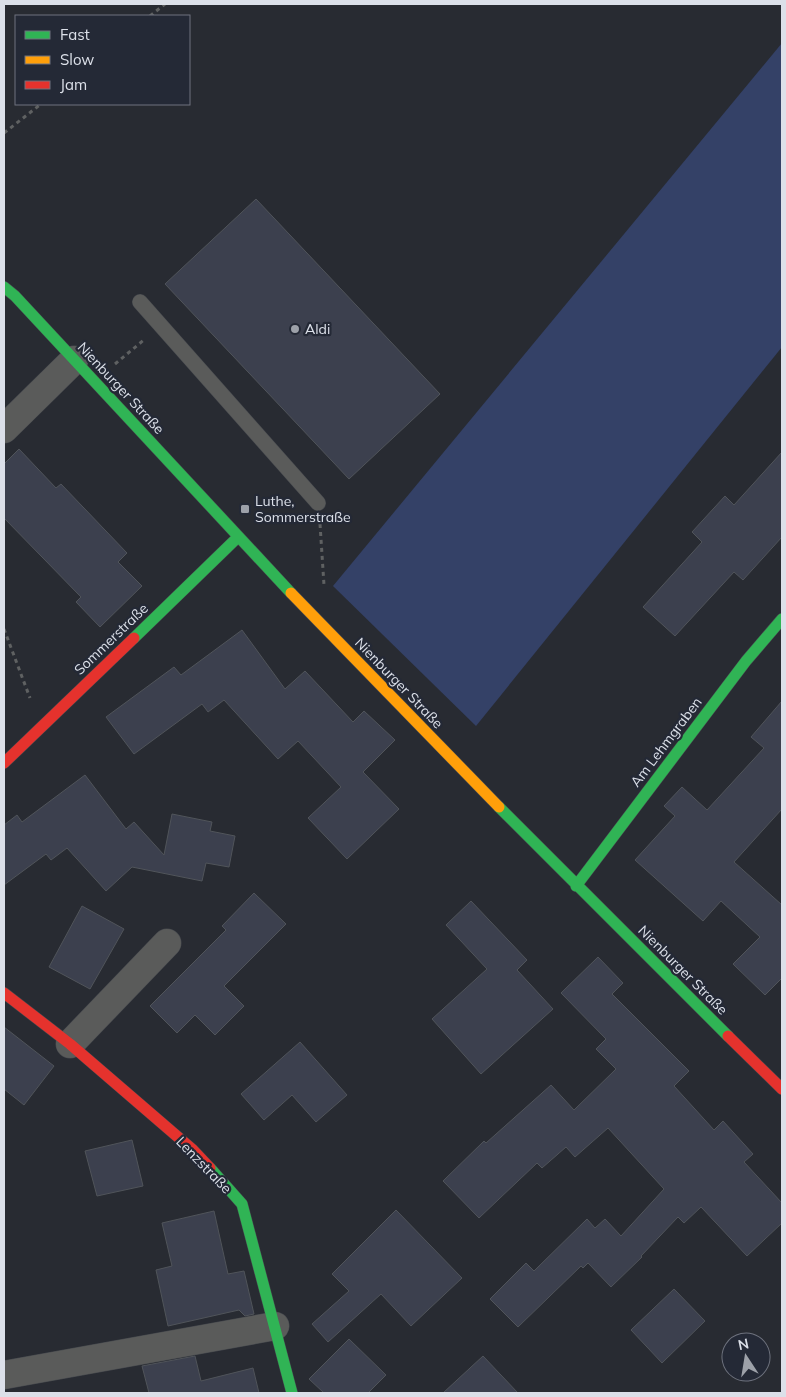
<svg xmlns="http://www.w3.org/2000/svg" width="786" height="1397" font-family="Mulish,sans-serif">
  <rect width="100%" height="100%" fill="#282b32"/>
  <path fill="#344167" d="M782,43V347L476,726L333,586Z"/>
  <path fill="#3c404e" stroke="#50545a" d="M256,199L440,394L349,479L165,284Z
    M19,449L56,488L61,484L127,553L118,562L142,586L100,627L76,602L81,597L4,518V464Z
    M782,452V537L743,580L734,572L675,636L643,607L702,542L692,532L725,496L734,505Z
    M242,630L285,689L305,671L353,722L364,711L395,740L363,772L399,809L347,859L308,818L341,787L298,741L278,759L224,700L208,712L202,704L134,754L106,717L174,667L181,675Z
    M782,701V809L734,862L782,905V978L765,995L733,964L760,937L721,901L703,921L635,860L675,816L664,806L682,787L707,810L764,748L751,737Z
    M85,775L126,829L134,822L164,855L172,814L212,822L210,831L235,836L229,867L206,863L202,881L132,867L106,891L67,848L51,860L46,854L4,885V825L17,815L22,822Z
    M254,893L286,924L224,986L244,1006L215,1035L195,1015L177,1033L150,1006L226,930L222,926Z
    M471,901L527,960L517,970L553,1009L481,1074L432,1019L487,969L446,925Z
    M82,906L124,929L90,989L49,967Z
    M598,957L623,983L612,994L689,1071L674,1086L714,1130L723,1121L753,1154L744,1162L782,1203V1223L747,1256L701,1207L684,1223L678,1217L641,1256L642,1257L611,1287L588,1263L583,1268L581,1266L518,1327L490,1299L526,1263L534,1271L587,1219L595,1228L605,1219L621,1236L664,1189L608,1128L575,1157L566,1147L542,1168L537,1163L479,1218L443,1181L484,1141L486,1143L551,1085L574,1110L616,1069L596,1049L606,1039L561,993Z
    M4,1027L54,1066L24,1105L4,1089Z
    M300,1042L347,1095L316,1122L292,1095L264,1120L241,1094Z
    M132,1140L143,1186L97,1196L85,1151Z
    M396,1210L462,1278L411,1326L381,1294L328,1342L312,1324L349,1291L332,1274Z
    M214,1211L228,1274L244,1271L254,1314L245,1316L239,1310L168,1326L156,1270L172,1266L162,1223Z
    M674,1289L705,1321L662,1363L631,1330Z
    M349,1339L386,1375L368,1393H324L309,1379Z
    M195,1356L201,1381L253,1368L259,1393H149L142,1366Z
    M483,1356L518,1393H443Z"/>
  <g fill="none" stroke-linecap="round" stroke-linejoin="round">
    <defs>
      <path id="lane" d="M140,302L318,503"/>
      <path id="street" d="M4,429L74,360
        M70,1044L167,943
        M4,1375L275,1326"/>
      <path id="fast" d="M4,287L15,296L291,593
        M134,638L238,537
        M499,807L728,1036
        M576,886L746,661L782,619
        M210,1168L242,1204L292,1393"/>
      <path id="slow" d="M291,593L499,807"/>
      <path id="jam" d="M4,763L134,638
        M4,993L70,1044L193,1150L210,1168
        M728,1036L782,1089"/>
    </defs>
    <use href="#lane" stroke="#46494e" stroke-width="16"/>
    <use href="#street" stroke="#46494e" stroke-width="29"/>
    <use href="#fast" stroke="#46494e" stroke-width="12"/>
    <use href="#slow" stroke="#46494e" stroke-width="12"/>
    <use href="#jam" stroke="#46494e" stroke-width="12"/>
    <path stroke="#5f6162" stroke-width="3" stroke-dasharray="4 4" stroke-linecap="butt" d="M150,16L165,4
      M4,133L41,104
      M115,364L145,339
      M320,524L324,585
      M4,629L30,698"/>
    <use href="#lane" stroke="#5a5b5a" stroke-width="15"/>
    <use href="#street" stroke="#5a5b5a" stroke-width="28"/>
    <use href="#fast" stroke="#30b455" stroke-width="11"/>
    <use href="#slow" stroke="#ff9f0a" stroke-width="11"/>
    <use href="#jam" stroke="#e5322d" stroke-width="11"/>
  </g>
  <g fill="#9da1a9" stroke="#242936" stroke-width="2">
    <circle cx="295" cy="329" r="5"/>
    <rect x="240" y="504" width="10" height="10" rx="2.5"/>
  </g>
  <g text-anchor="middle" stroke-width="4.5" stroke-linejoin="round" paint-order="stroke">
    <g font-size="14" fill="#dce0e9" stroke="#242936" text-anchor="start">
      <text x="305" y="334">Aldi</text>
      <text x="255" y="506">Luthe,<tspan x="255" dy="16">Sommerstraße</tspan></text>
    </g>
    <g font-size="14" fill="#dce0e9" stroke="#242936">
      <text transform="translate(121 388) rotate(47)" y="5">Nienburger Straße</text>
      <text transform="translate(111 639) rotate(-44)" y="5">Sommerstraße</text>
      <text transform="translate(399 683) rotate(46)" y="5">Nienburger Straße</text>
      <text transform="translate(666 742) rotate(-53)" y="5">Am Lehmgraben</text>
      <text transform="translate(683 970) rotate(45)" y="5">Nienburger Straße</text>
      <text transform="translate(204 1165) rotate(46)" y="5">Lenzstraße</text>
    </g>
  </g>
  <rect width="786" height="1397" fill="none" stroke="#dce0e9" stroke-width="10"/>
  <rect x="15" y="15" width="175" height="90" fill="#242936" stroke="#6e727e"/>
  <rect x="25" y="31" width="25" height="8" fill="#30b455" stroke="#6e727e"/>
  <text x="60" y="40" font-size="15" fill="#dce0e9">Fast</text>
  <rect x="25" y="56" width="25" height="8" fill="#ff9f0a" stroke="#6e727e"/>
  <text x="60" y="65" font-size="15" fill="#dce0e9">Slow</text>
  <rect x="25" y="81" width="25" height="8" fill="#e5322d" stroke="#6e727e"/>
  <text x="60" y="90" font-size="15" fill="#dce0e9">Jam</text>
  <g transform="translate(746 1357) rotate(348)"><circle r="24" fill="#242936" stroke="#6e727e"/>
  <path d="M0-4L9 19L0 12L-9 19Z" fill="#9da1a9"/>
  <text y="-8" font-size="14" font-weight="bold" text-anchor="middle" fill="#dce0e9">N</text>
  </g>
</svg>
